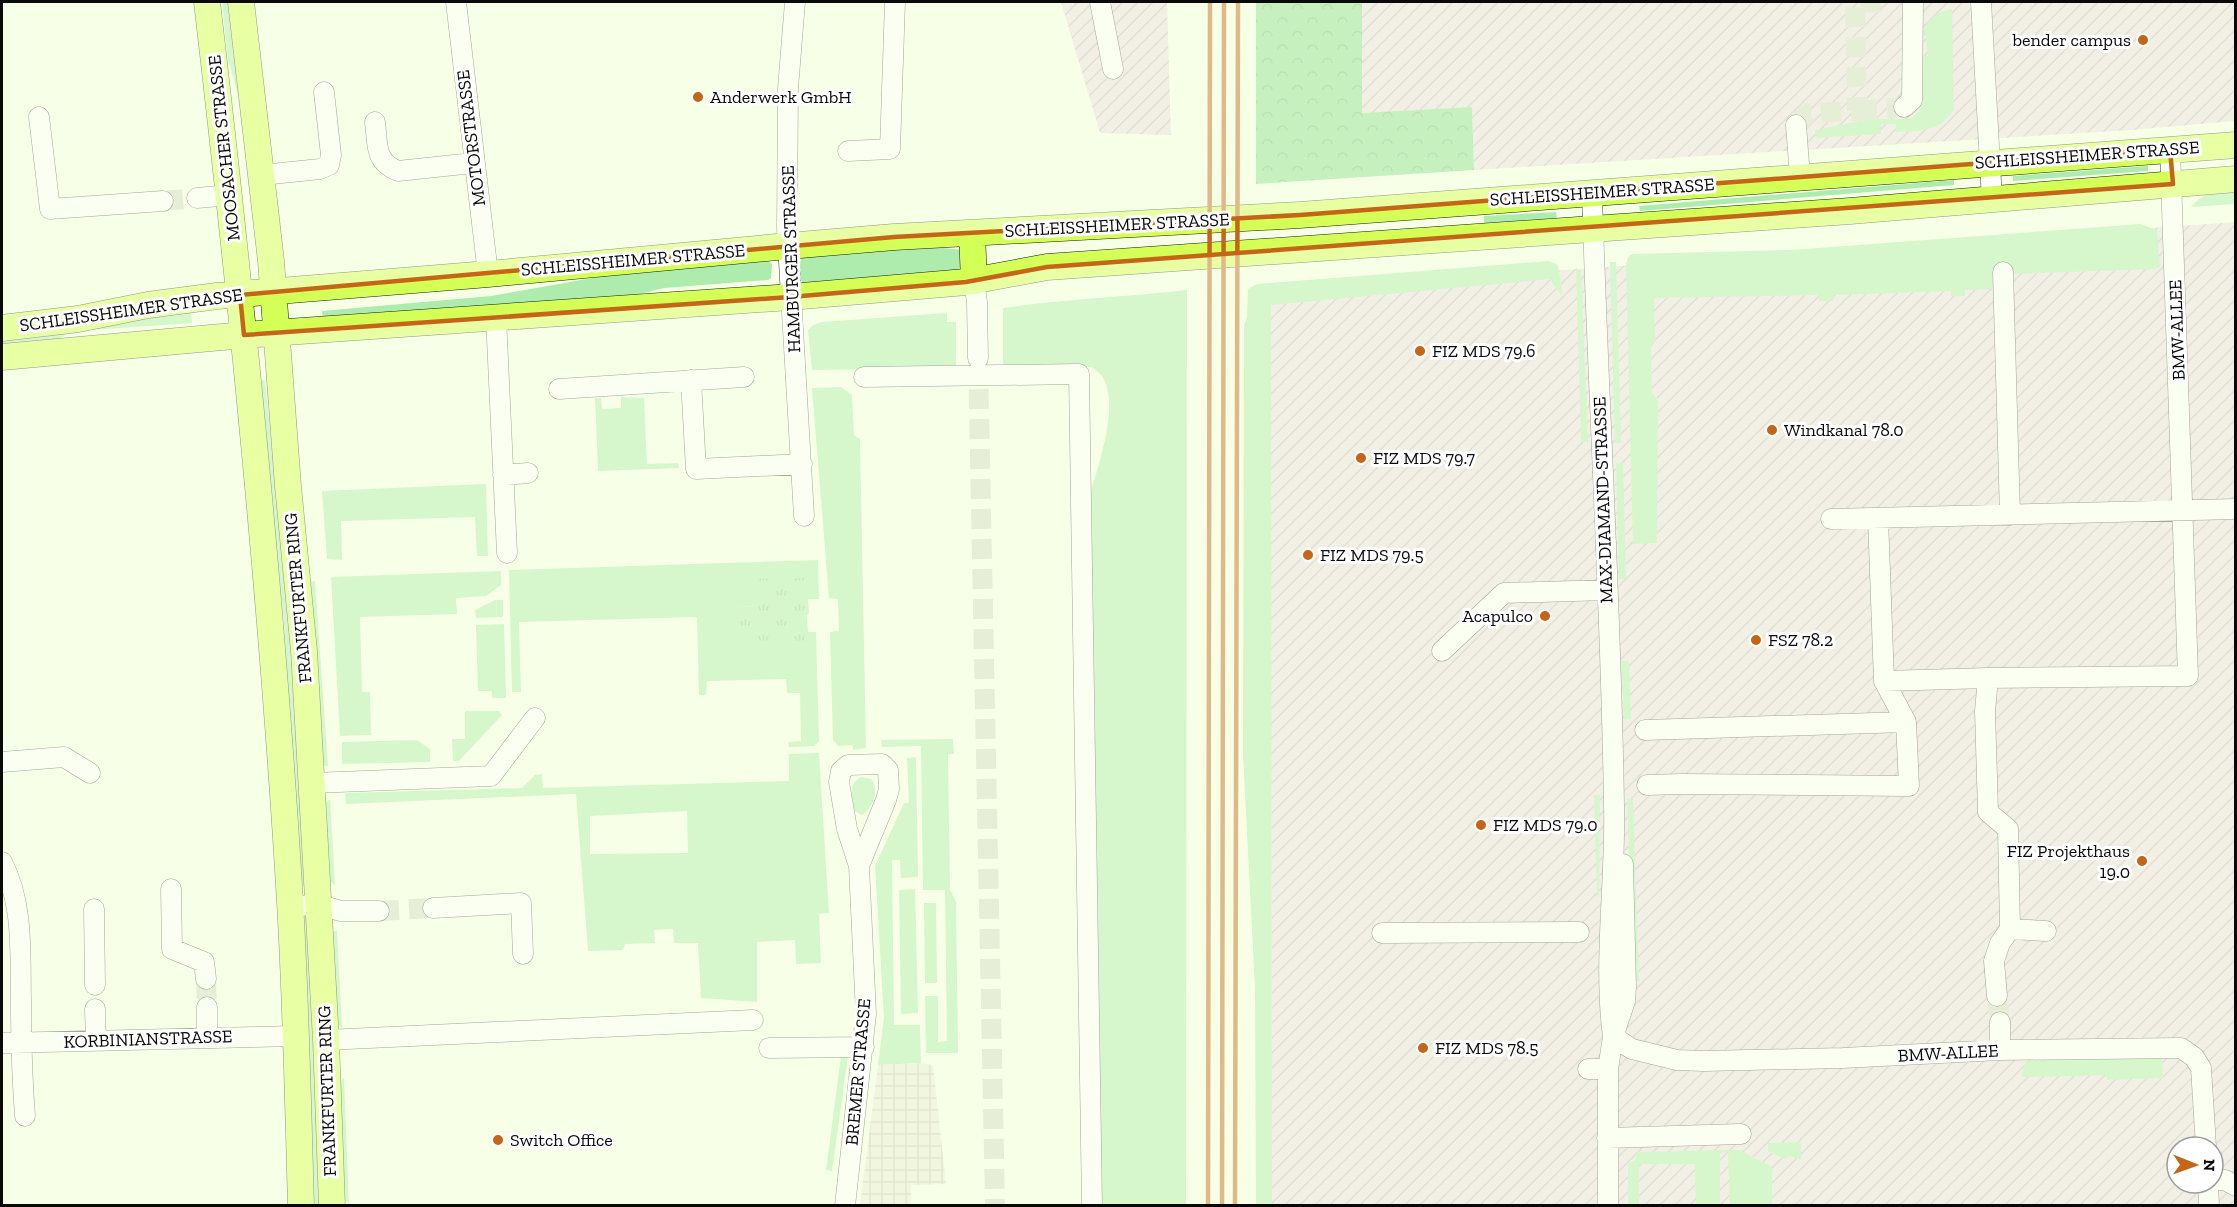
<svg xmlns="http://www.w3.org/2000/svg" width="2237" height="1207" font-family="'Zilla Slab',serif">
  <defs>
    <pattern id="industrial-furrows" width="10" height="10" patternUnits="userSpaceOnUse" patternTransform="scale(1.5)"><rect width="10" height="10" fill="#eadce5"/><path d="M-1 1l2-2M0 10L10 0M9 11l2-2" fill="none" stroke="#c7bbc3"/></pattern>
    <pattern id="forest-crowns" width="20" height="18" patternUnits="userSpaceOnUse" patternTransform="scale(1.5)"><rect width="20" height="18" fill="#8bde8f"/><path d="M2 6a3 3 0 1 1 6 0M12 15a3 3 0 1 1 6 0" fill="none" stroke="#77bd7a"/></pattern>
    <pattern id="park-tufts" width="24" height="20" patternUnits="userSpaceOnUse" patternTransform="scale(1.5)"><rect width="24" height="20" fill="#aeecad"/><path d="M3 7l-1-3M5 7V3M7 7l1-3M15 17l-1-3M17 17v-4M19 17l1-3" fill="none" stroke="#94c994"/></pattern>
    <pattern id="plaza-grid" width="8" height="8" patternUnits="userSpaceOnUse" patternTransform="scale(1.5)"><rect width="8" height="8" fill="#e8eed6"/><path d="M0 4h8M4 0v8" fill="none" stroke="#c6cbb6"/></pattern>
  </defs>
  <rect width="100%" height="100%" fill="#f7ffe6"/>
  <path fill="url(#industrial-furrows)" fill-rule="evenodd" d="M1061,2H1167L1171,135L1100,133Z
    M1362,2H2235V121L2131,130L1474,170L1472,107L1362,114Z
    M2235,222V1205H1272L1270,291ZM2177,1147H2213V1183H2177Z"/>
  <path fill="#aeecad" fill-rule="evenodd" d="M222,2H228L234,59L246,106L240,102L228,59Z
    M1952,9L1954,109C1941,132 1920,131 1896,132V124H1881V134L1815,138V130L1872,119H1911L1919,112L1921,105L1919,56H1928L1926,36H1921C1927,20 1935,12 1952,9Z
    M2148,166V171L2013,181V176Z
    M1954,180V185L1640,211L1639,206Z
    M2235,192V204L2191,207C2205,190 2215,193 2235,192Z
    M1556,212L1557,218L1484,223V216Z
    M2140,224L2157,230L2160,267L2155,269L2012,274V288L1965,290V296H1951V291L1834,295L1833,301H1819V295L1654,298L1655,342L1651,348L1652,393L1658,400L1657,543L1633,544L1626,264L1628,257L1632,254L1791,250Z
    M932,247L963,250L965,267L959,271L803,283C796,275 798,266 802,257Z
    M767,260L772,264L771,278L768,280L664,288L628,297L323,321L322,311L491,296L649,268Z
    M1549,261L1558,265L1563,296L1549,279L1271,305L1272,1205H1256L1255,989L1243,755L1244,325L1247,318L1248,289L1257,284Z
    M1610,262H1616L1621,443H1615Z
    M1576,268L1581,271L1588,442H1581Z
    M1187,290L1186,1205H1102L1088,500C1097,470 1121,405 1102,376C1100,373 1095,370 1092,367H1003V308C1065,299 1126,297 1187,290Z
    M191,307L192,323L90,330L70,333L52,342L2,347V339Z
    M947,313V322H956V368L812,370L808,330L813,325L822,322Z
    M265,380L290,623L305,886H303L300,882L284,624L259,381Z
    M841,387L852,395L854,435L860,439L866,748L853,750V745L838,746L833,740L830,632L839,631L838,599L829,598L812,388Z
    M621,397L644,398L647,464L678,463L679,468L598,471L595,398H601L602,409L621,408Z
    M1616,463H1623L1626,579H1619Z
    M486,484L488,556H477L475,517L341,521L342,560L327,559L322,491Z
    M818,560L819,599H808L809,614L805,615L804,578L757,606L737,607L804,642V632H816L819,741L814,746L789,747L788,742L801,741L800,693H787L786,679L707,681L706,695H699L697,617L519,622L521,692H512L509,570Z
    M501,571V585L486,596L456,598L457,614L360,617L362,692H370L371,735L340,736L331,577Z
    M315,581L328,766H323L310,582Z
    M495,600H503V617L476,618L475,610Z
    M504,624L506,698H492V691H478L476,625Z
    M1621,661H1629L1631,719L1624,720Z
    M465,711H499L502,715L459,761H453L452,739H465Z
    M953,739L954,754H948L950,890L956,902L958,1053H926L925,996H938V1042L947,1041L945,890H923L921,746L882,747L881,740Z
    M417,740L430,749V762L342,764V742Z
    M819,753L829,913L819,914L821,963L796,964L795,940L757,942V1002L701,998L698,943H674L673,929L654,930L655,943L625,944L623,950L588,951L576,794L346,804L345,793L522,788L535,775L542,774L543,788L789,781V754ZM687,811L688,853L590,854V816Z
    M916,757L918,877L901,878L900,860H892L894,1025H920L921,1063L878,1065L884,1017L875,866L904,803H909L907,758Z
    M861,777L871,779C880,789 873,809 862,815L855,811C852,798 847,785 861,777Z
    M1594,795H1600L1599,896L1597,895Z
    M1633,798L1639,981H1633L1627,799Z
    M330,799L335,885L329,881L325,803Z
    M915,889L918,1013L901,1014L899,890Z
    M924,903H936L937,983H925Z
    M304,914H307L321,1205H314L301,916Z
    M337,930L342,1028L337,1024L332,933Z
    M841,1056H848L832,1171L826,1170Z
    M2162,1057L2163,1078L2107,1080L2106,1075L2021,1077L2026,1061Z
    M344,1078L349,1204L343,1199L340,1082Z
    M1801,1142V1160L1790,1156L1784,1159L1768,1151V1143Z
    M1739,1150L1772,1167V1205H1730L1728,1152L1720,1153V1205H1696L1695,1164H1639V1205H1628V1164L1636,1159L1637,1152Z"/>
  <path fill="url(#forest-crowns)" d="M1256,2H1362V113L1472,107L1474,170L1256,184Z"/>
  <path fill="url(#park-tufts)" d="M804,578L808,632L804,633V643L738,645L737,607L757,606L756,579Z"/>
  <path fill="url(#plaza-grid)" d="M921,1063L933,1065L946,1184L911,1185V1205H860L878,1065Z"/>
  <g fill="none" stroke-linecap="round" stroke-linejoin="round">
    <path stroke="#d3dac5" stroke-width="20" stroke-dasharray="20 10" stroke-linecap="butt" d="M1857,111L1904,107
      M1796,125L1808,113L1857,111L1855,3L1883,2
      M163,201L197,198
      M978,359L995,1206
      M379,911L433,908
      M206,979L207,1007
      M1997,996L2000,1022"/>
    <defs>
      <path id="minor" d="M456,2L488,274
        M795,2L788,88L787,228L804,516
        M1100,2L1113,69
        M1981,2L1992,200
        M1904,107L1912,100L1913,2
        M39,117L50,209L163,201
        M375,122C378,144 374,162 398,171L473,163
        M1796,125L1800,177
        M848,151L890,149L895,2
        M262,175L320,169L329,165L331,155L324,92
        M1592,193C1598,397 1611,601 1614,805C1616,883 1603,959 1613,1037
        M197,198L230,195
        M2003,272L2010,515
        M974,281L977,302L978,358
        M496,317L507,553
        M864,377L1079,374L1092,1206
        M691,380L696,469L802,464
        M559,389L744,377
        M503,475L528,473
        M1831,519L2236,509
        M1442,651L1504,593L1607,590
        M1884,681L1988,678
        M1645,730L1906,722
        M2,762L64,757L90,773
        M313,783L491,776L535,718
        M1647,785L1681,784L1909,786L1906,722L1884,681L1878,518
        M2,862C24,904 20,955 21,1001C21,1040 22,1078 25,1116
        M171,889L172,949L204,962L206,979
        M290,906L319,905L341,911H379
        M433,908L521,903L523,954
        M94,909L95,985
        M2010,929L2046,931
        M1382,933L1579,932
        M1997,996L1994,961L2000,943L2010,929L2008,829L1988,812L1985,711L1988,678L2188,676L2170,149
        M95,1009L96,1041
        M1613,1037L1632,1049L1677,1060L1704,1061L1843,1058L2000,1050L2181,1048L2194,1057L2201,1068L2206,1147
        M207,1038V1007
        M326,1040L753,1020
        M2,1043L295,1036
        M769,1048L864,1047
        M2000,1050V1022
        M1588,1069H1608
        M1607,1138L1741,1134
        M2213,1179L2225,1180L2236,1186
        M2208,1183L2209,1206
        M845,1206L866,1014L859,866L847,829L839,782L841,771L848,765L882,764L888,770L889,789L886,800L859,866
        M1608,1206V1069L1613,1037L1625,1001L1626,987L1623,864"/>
      <path id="major" d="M207,2C242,301 272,601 290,902C296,1003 298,1104 301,1206
        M241,2L271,261L288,486L304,651L326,1040L332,1206
        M972,233L974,281
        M2,328L78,319L148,305L217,296L488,274L788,246L894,237L1300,215L2236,145
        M2,357L244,335L790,297L966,282L1047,267L1850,211L2236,179"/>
    </defs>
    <use href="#minor" stroke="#3c3c3c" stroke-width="21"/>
    <use href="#major" stroke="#1a1a1a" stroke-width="27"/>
    <use href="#minor" stroke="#fff" stroke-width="20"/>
    <use href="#major" stroke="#d4ff56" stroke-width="26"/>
    <path stroke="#c46517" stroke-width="4.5" d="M1208,1206L1210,2
      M1222,1206L1224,2
      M1235,1206L1238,2"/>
  </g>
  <path d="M0 0H2237V1207H0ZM2170,149L2173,184L1047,267L966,282L790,297L244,335L240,295L894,237L1300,215Z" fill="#f7ffe6" fill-opacity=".55" fill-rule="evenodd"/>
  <path fill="none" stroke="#c46517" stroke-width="4.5" stroke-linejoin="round" d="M2170,149L2173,184L1047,267L966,282L790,297L244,335L240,295L894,237L1300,215Z"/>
  <g fill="#c46517" stroke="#fff" stroke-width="2">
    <circle cx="2143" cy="40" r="6"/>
    <circle cx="698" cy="97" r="6"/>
    <circle cx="1420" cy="351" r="6"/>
    <circle cx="1772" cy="430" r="6"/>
    <circle cx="1361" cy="458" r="6"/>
    <circle cx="1308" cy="555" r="6"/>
    <circle cx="1545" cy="616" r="6"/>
    <circle cx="1756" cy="640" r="6"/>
    <circle cx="1481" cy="825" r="6"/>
    <circle cx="2142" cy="861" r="6"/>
    <circle cx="1423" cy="1048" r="6"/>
    <circle cx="498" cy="1140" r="6"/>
  </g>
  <g text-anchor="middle" stroke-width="6" stroke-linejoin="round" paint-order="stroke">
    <g font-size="18" fill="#090909" stroke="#fff" text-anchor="start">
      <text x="2131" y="46" text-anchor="end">bender campus</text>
      <text x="710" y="103">Anderwerk GmbH</text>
      <text x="1432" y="357">FIZ MDS 79.6</text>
      <text x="1784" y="436">Windkanal 78.0</text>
      <text x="1373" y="464">FIZ MDS 79.7</text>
      <text x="1320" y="561">FIZ MDS 79.5</text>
      <text x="1533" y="622" text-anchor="end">Acapulco</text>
      <text x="1768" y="646">FSZ 78.2</text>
      <text x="1493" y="831">FIZ MDS 79.0</text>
      <text x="2130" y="857" text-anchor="end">FIZ Projekthaus<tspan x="2130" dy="21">19.0</tspan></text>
      <text x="1435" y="1054">FIZ MDS 78.5</text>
      <text x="510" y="1146">Switch Office</text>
    </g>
    <g font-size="18" fill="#090909" stroke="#fff">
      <text transform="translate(471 138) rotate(-97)" y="6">MOTORSTRASSE</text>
      <text transform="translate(224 148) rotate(-96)" y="6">MOOSACHER STRASSE</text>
      <text transform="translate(2087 155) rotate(-4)" y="6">SCHLEISSHEIMER STRASSE</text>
      <text transform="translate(1602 192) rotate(-4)" y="6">SCHLEISSHEIMER STRASSE</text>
      <text transform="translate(1117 225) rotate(-3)" y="6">SCHLEISSHEIMER STRASSE</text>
      <text transform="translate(791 259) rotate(-92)" y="6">HAMBURGER STRASSE</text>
      <text transform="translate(633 260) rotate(-5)" y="6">SCHLEISSHEIMER STRASSE</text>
      <text transform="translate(131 310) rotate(-8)" y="6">SCHLEISSHEIMER STRASSE</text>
      <text transform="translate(2177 330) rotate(-92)" y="6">BMW-ALLEE</text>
      <text transform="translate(1603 500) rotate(-92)" y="6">MAX-DIAMAND-STRASSE</text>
      <text transform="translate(298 598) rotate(-95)" y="6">FRANKFURTER RING</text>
      <text transform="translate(148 1039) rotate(-2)" y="6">KORBINIANSTRASSE</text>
      <text transform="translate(1948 1053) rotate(-3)" y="6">BMW-ALLEE</text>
      <text transform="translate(858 1072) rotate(-85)" y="6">BREMER STRASSE</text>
      <text transform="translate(327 1091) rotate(-92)" y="6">FRANKFURTER RING</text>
    </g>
  </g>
  <rect width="2237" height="1207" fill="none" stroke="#090909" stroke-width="6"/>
  <g transform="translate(2195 1165) rotate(91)"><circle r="28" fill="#ffffff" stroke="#9d9d9d" stroke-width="1.5"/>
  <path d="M0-4.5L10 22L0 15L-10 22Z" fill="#c46517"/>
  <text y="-9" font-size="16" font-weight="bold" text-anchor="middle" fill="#090909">N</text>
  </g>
</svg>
